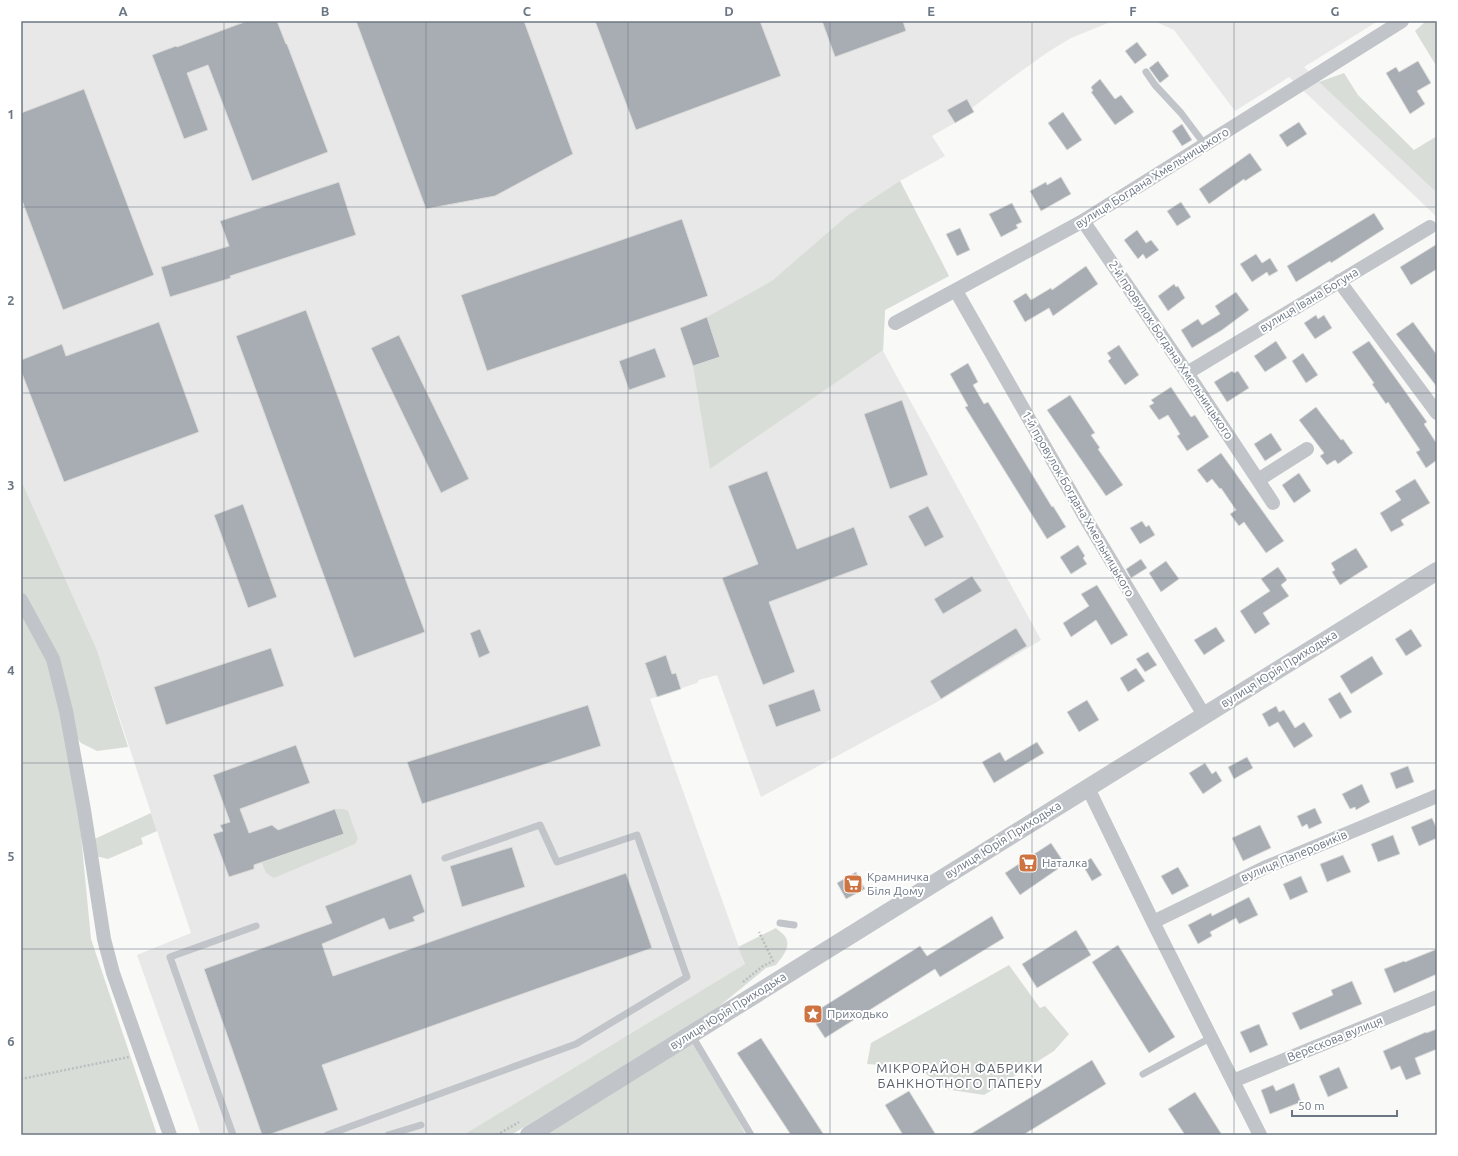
<svg xmlns="http://www.w3.org/2000/svg" width="1458" height="1156" font-family="Ubuntu,sans-serif">
  <rect width="100%" height="100%" fill="#f9f9f7"/>
  <path fill="#e7e8e7" d="M21,21H1113L1071,38L1048,52L1006,82L972,108L974,112L932,136L945,156L900,181L949,276L885,310L883,351L1041,640L937,702L761,797L717,675L699,680L697,683L650,699L745,964L463,1135H201L137,955L191,933L97,650L21,480Z
    M1154,21H1378L1304,67L1437,193V217L1289,77L1235,111L1174,30Z"/>
  <path fill="#d9ddd7" d="M1426,21H1434L1437,26V67L1415,31Z
    M1344,73L1358,95L1414,150L1437,136V193L1319,82Z
    M900,181L949,276L885,310L883,350L710,469L693,366L720,357L707,317L772,281L848,215Z
    M21,480L97,650L128,747L97,751L81,743L73,733L72,743L91,939L157,1135H21Z
    M335,809H344L348,811L358,839L355,844L274,878L266,873L262,863L343,834Z
    M151,813L157,831L141,838L143,844L108,859L96,856L90,841Z
    M776,928C779,931 784,934 786,938C791,948 781,958 776,965L766,968L711,1013L511,1135H463L745,964L738,947Z
    M1009,965L1040,1008L1045,1006L1069,1034L1054,1051L984,1095L945,1089L925,1073L905,1067L867,1064L871,1043Z
    M689,1036L711,1070L746,1135H544Z"/>
  <path fill="#a7adb3" stroke="#dbdbd9" d="M247,21H277L286,44H287L328,152L252,181L208,65L187,73L208,130L184,139L152,55L176,46L177,47Z
    M356,21H524L573,154L495,196L426,209Z
    M595,21H760L781,76L636,130Z
    M822,21H903L906,31L835,57Z
    M1137,42L1147,55L1135,64L1125,51Z
    M1158,61L1169,76L1160,83L1149,68Z
    M1418,61L1431,83L1417,91L1425,104L1410,114L1386,73L1396,67L1399,72Z
    M1100,79L1115,99L1121,95L1134,112L1115,125L1091,92L1093,91L1091,87Z
    M84,89L154,275L63,310L21,198V113Z
    M967,99L974,112L955,123L947,110Z
    M1063,112L1082,140L1067,150L1048,123Z
    M1299,122L1307,134L1287,147L1279,135Z
    M1182,124L1192,140L1182,146L1172,131Z
    M1250,153L1262,170L1245,181L1244,179L1209,204L1199,189Z
    M1061,177L1071,194L1041,211L1030,191L1046,182L1047,185Z
    M339,182L356,235L230,276L231,278L170,297L161,267L229,246L220,221Z
    M1181,202L1191,217L1177,226L1167,211Z
    M1012,203L1022,222L1016,225L1018,228L1001,237L989,214Z
    M1374,213L1384,229L1331,263L1330,261L1296,282L1287,266Z
    M682,219L708,296L487,371L461,295Z
    M960,228L970,250L957,256L946,234Z
    M1137,230L1146,243L1151,240L1159,250L1146,259L1143,254L1138,259L1124,240Z
    M1437,244V269L1411,285L1400,267Z
    M1256,254L1262,263L1270,258L1278,271L1269,276L1267,272L1252,282L1240,264Z
    M1086,266L1098,284L1053,316L1049,308L1025,322L1013,301L1026,293L1031,300L1051,288L1052,290Z
    M1174,284L1176,287L1178,286L1185,298L1168,311L1158,296Z
    M1236,292L1249,310L1222,330L1192,348L1181,330L1198,319L1202,325L1220,314L1215,306Z
    M306,310L425,632L354,658L236,336Z
    M1316,315L1318,319L1324,315L1332,328L1315,339L1304,323Z
    M707,317L720,357L693,366L680,328Z
    M159,322L199,432L64,482L21,371V360L62,344L66,356Z
    M1413,322L1437,355V387L1396,334Z
    M399,335L469,479L441,493L371,348Z
    M1276,341L1287,358L1265,372L1254,356Z
    M1369,341L1427,422L1424,424L1437,444V460L1426,468L1416,452L1420,450L1388,402L1386,404L1372,384L1374,383L1352,352Z
    M1119,345L1139,375L1125,385L1108,361L1111,358L1107,353Z
    M655,348L666,377L629,390L619,361Z
    M1303,353L1318,375L1306,383L1292,361Z
    M968,363L978,382L973,385L984,404L988,402L1052,507L1053,506L1066,527L1047,539L965,407L968,406L950,374Z
    M1232,371L1234,373L1238,371L1249,388L1227,402L1214,382Z
    M1171,387L1191,417L1195,415L1209,437L1187,451L1177,436L1180,434L1168,415L1159,420L1149,406L1154,403L1151,400Z
    M1070,395L1095,433L1091,435L1100,448L1098,449L1123,485L1106,496L1047,410Z
    M902,400L928,475L890,489L864,414Z
    M1316,407L1341,440L1343,439L1353,453L1338,464L1335,460L1327,465L1320,456L1324,453L1299,420Z
    M1271,433L1282,450L1265,461L1254,444Z
    M1221,453L1284,541L1266,553L1244,522L1239,526L1230,514L1236,510L1221,488L1220,489L1212,479L1207,483L1197,470Z
    M767,471L797,549L854,527L868,565L769,602L795,672L763,685L722,578L758,564L728,486Z
    M1299,473L1311,491L1294,503L1282,485Z
    M1415,479L1430,503L1401,520L1404,525L1391,532L1380,513L1401,500L1395,491Z
    M243,504L277,597L248,608L214,515Z
    M928,506L944,537L925,547L908,516Z
    M1142,521L1146,527L1149,525L1155,535L1140,544L1130,528Z
    M1078,545L1085,556L1083,558L1087,564L1071,574L1060,557Z
    M1356,548L1368,567L1340,585L1332,572L1335,570L1331,563Z
    M1141,559L1147,568L1131,578L1126,569Z
    M1166,561L1179,579L1161,592L1149,573Z
    M1278,567L1287,580L1281,585L1289,596L1263,613L1270,624L1255,634L1240,611L1270,591L1261,579Z
    M972,576L982,591L943,614L934,599Z
    M1097,585L1128,635L1111,645L1096,620L1071,637L1063,623L1089,606L1081,594Z
    M1216,627L1225,641L1204,655L1194,640Z
    M1016,628L1027,646L941,699L930,681Z
    M480,629L490,653L479,658L470,633Z
    M1411,629L1422,646L1406,656L1395,639Z
    M271,648L284,686L166,725L154,687Z
    M1148,652L1157,665L1145,672L1136,659Z
    M666,655L672,674L676,673L681,689L657,697L645,663Z
    M1372,656L1383,674L1351,694L1340,676Z
    M1136,668L1145,681L1128,692L1120,678Z
    M814,689L821,711L776,727L768,705Z
    M1340,692L1352,712L1340,719L1328,699Z
    M1087,700L1099,720L1079,732L1067,712Z
    M588,705L601,746L422,804L407,762Z
    M1276,706L1279,712L1284,710L1295,728L1304,722L1313,736L1294,748L1278,722L1269,727L1262,714Z
    M1037,742L1044,753L994,783L982,762L1000,752L1005,761Z
    M296,745L310,783L240,809L249,833L272,825L278,830L335,809L344,834L254,865V869L229,877L213,834L223,831L220,825L230,822L213,775Z
    M1247,757L1253,768L1234,779L1228,767Z
    M1205,763L1212,774L1216,771L1222,781L1203,794L1189,773Z
    M1408,766L1414,782L1396,789L1390,773Z
    M1362,784L1370,802L1356,810L1355,807L1350,809L1342,794Z
    M1315,808L1322,823L1309,829L1307,824L1302,827L1297,816Z
    M1432,818L1437,829V838L1419,846L1411,827Z
    M1260,825L1271,848L1243,861L1232,838Z
    M1393,835L1400,854L1378,862L1371,844Z
    M1051,843L1065,864L1020,895L1005,873Z
    M512,847L525,887L462,907L450,866Z
    M1343,855L1351,872L1327,882L1320,864Z
    M1091,858L1102,875L1092,881L1082,864Z
    M1178,867L1189,886L1172,895L1161,876Z
    M856,872L865,889L846,899L837,883Z
    M626,873L652,948L322,1065L338,1110L268,1135H262L204,969L332,923L325,906L411,874L425,912L413,917L415,921L389,930L384,918L322,944L333,976Z
    M1301,876L1308,892L1290,900L1283,884Z
    M1249,897L1258,915L1239,924L1236,918L1210,932L1212,936L1198,944L1188,925L1211,913L1212,916Z
    M992,916L1004,938L940,977L935,969L825,1038L810,1015L920,946L927,956Z
    M1076,930L1091,955L1037,988L1022,964Z
    M1118,945L1175,1037L1149,1053L1092,962Z
    M1437,949V974L1394,993L1384,969L1404,961L1405,962Z
    M1352,981L1362,1004L1300,1030L1292,1013L1333,995L1331,990Z
    M1259,1024L1268,1045L1250,1053L1240,1032Z
    M1437,1029V1049L1415,1058L1421,1074L1406,1080L1400,1066L1391,1070L1383,1051L1426,1032V1033Z
    M761,1038L824,1135H791L737,1053Z
    M1092,1060L1106,1084L1023,1135H969Z
    M1339,1067L1348,1088L1328,1097L1319,1076Z
    M1294,1083L1301,1102L1270,1114L1261,1090L1273,1085L1276,1091Z
    M909,1091L936,1135H903L885,1105Z
    M1195,1092L1222,1135H1185L1168,1109Z"/>
  <g fill="none" stroke-linecap="round" stroke-linejoin="round">
    <path stroke="#bbbdc0" stroke-width="2.5" stroke-dasharray="2 2" stroke-linecap="butt" d="M743,982L763,966L773,961L759,932
      M21,1079L129,1057
      M497,1135L519,1122"/>
    <path stroke="#c1c4c8" stroke-width="7" d="M1146,72L1155,85L1181,113L1205,145
      M780,923L794,925
      M691,1034L751,1135
      M1143,1074L1212,1037
      M233,1135L170,957L256,926
      M327,1135L576,1044L687,977L637,835L557,862L540,825L445,858
      M388,1135L421,1125"/>
    <path stroke="#c1c4c8" stroke-width="14" d="M1083,221L1187,373L1258,480
      M1339,281L1437,413
      M956,291L1089,524L1204,715
      M895,323L1083,221L1402,21
      M1187,373L1430,227
      M1273,503L1258,480L1307,449
      M21,600L53,659L66,711L84,810L104,939L113,973L170,1135
      M1088,788L1153,922L1260,1135
      M1153,922L1264,868L1437,796
      M1233,1081L1437,997"/>
    <path stroke="#c1c4c8" stroke-width="18" d="M529,1135L1437,571"/>
  </g>
  <path fill="none" stroke="#6c7784" stroke-width="1" stroke-opacity="0.55" d="M224,21V1135M426,21V1135M628,21V1135M830,21V1135M1032,21V1135M1234,21V1135M21,207H1437M21,393H1437M21,578H1437M21,763H1437M21,949H1437"/>
  <defs>
    <symbol id="supermarket-square" viewBox="-11 -11 22 22"><rect x="-9" y="-9" width="18" height="18" rx="4" fill="#ce7443" stroke="#fff"/><path d="M-6-5.5h2.5l.6 2H6L4.5 2H-2.5L-4.4-4H-6ZM-1.5 3.2a1.3 1.3 0 1 0 .1 0ZM3 3.2a1.3 1.3 0 1 0 .1 0Z" fill="#fff"/></symbol>
    <symbol id="sight-square" viewBox="-11 -11 22 22"><rect x="-9" y="-9" width="18" height="18" rx="4" fill="#ce7443" stroke="#fff"/><path d="M0-6L1.8-2.2L6-1.7L2.9 1.2L3.7 5.4L0 3.3L-3.7 5.4L-2.9 1.2L-6-1.7L-1.8-2.2Z" fill="#fff"/></symbol>
  </defs>
  <g fill-rule="evenodd">
    <use href="#supermarket-square" x="1017" y="852" width="22" height="22"/>
    <use href="#supermarket-square" x="842" y="873" width="22" height="22"/>
    <use href="#sight-square" x="802" y="1003" width="22" height="22"/>
  </g>
  <g text-anchor="middle" stroke-width="4" stroke-linejoin="round" paint-order="stroke">
    <g font-size="12" fill="#6c7784" stroke="#fff">
      <text transform="translate(1152 178) rotate(-32)" y="4">вулиця Богдана Хмельницького</text>
      <text transform="translate(1309 300) rotate(-31)" y="4">вулиця Івана Богуна</text>
      <text transform="translate(1171 350) rotate(56)" y="4">2-й провулок Богдана Хмельницького</text>
      <text transform="translate(1078 504) rotate(60)" y="4">1-й провулок Богдана Хмельницького</text>
      <text transform="translate(1279 669) rotate(-32)" y="4">вулиця Юрія Приходька</text>
      <text transform="translate(1003 840) rotate(-32)" y="4">вулиця Юрія Приходька</text>
      <text transform="translate(1294 856) rotate(-23)" y="4">вулиця Паперовиків</text>
      <text transform="translate(728 1011) rotate(-32)" y="4">вулиця Юрія Приходька</text>
      <text transform="translate(1335 1039) rotate(-22)" y="4">Верескова вулиця</text>
    </g>
    <g font-size="12" fill="#6c7784" stroke="#fff" text-anchor="start">
      <text x="1042" y="867">Наталка</text>
      <text x="867" y="881">Крамничка<tspan x="867" dy="14">Біля Дому</tspan></text>
      <text x="827" y="1018">Приходько</text>
    </g>
    <g font-size="13" letter-spacing="1" fill="#59616a" stroke="#fff">
      <text x="960" y="1073">МІКРОРАЙОН ФАБРИКИ<tspan x="960" dy="15">БАНКНОТНОГО ПАПЕРУ</tspan></text>
    </g>
  </g>
  <rect width="1458" height="1156" fill="none" stroke="#ffffff" stroke-width="44"/>
  <path d="M1292 1110v6h105v-6" fill="none" stroke="#6c7784" stroke-width="2"/>
  <text x="1298" y="1110" font-size="12" fill="#6c7784" stroke="#ffffff" stroke-width="3" paint-order="stroke">50 m</text>
  <rect x="22" y="22" width="1414" height="1112" fill="none" stroke="#6c7784" stroke-width="1.5"/>
  <g font-size="13" text-anchor="middle" font-weight="bold" fill="#6c7784">
    <text x="123" y="16">A</text>
    <text x="325" y="16">B</text>
    <text x="527" y="16">C</text>
    <text x="729" y="16">D</text>
    <text x="931" y="16">E</text>
    <text x="1133" y="16">F</text>
    <text x="1335" y="16">G</text>
    <text x="11" y="119">1</text>
    <text x="11" y="305">2</text>
    <text x="11" y="490">3</text>
    <text x="11" y="675">4</text>
    <text x="11" y="861">5</text>
    <text x="11" y="1046">6</text>
  </g>
</svg>
